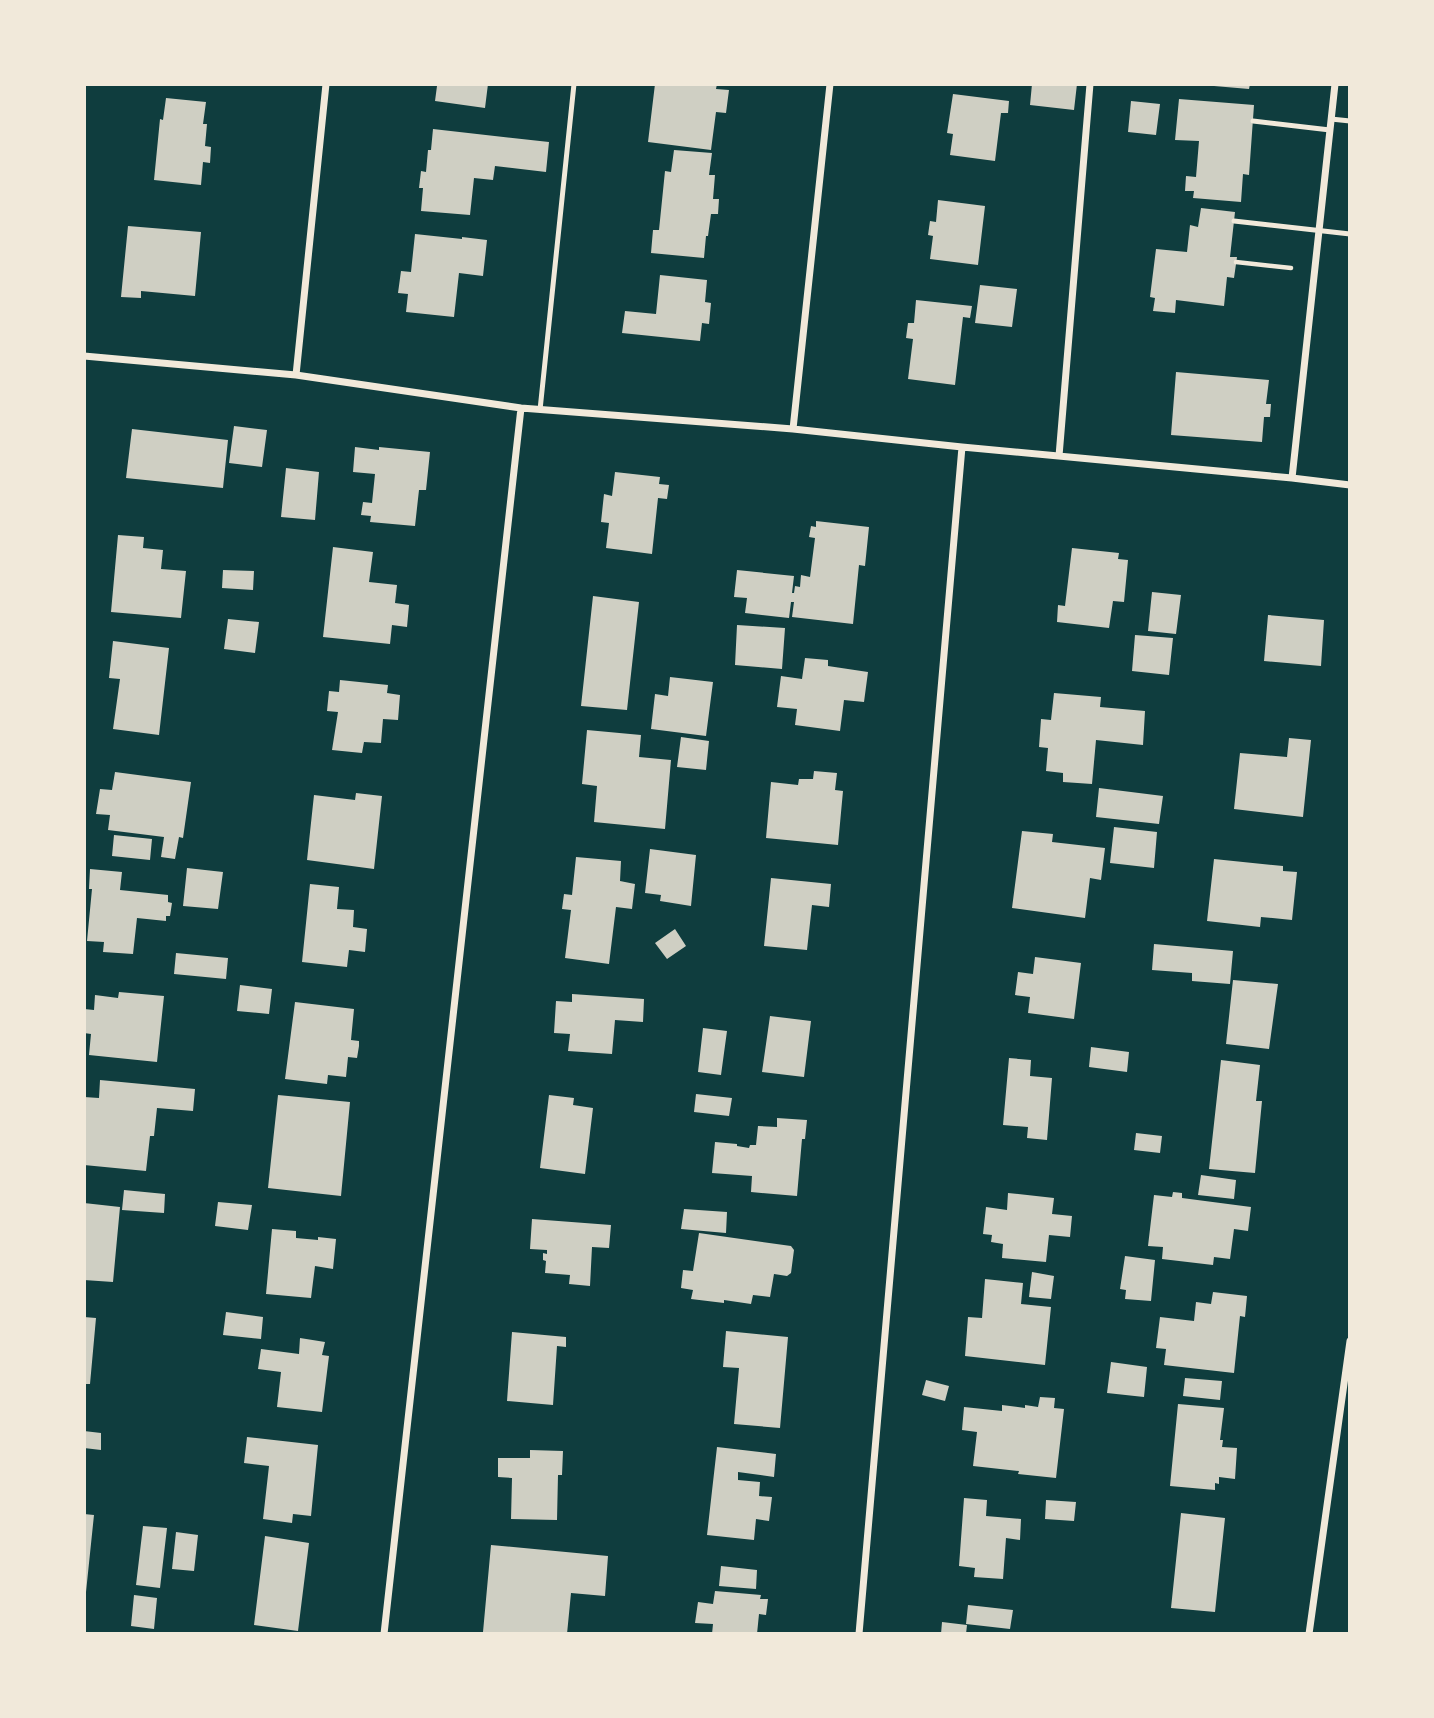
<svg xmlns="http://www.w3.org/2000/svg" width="1434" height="1718" font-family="'Noto Sans',sans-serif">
  <rect width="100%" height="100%" fill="#0f3d3e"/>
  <path fill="#cfcfc3" d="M431,84H488L485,108L435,101L437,86H431Z
    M655,84H717L716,89L729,90L726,113L716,112L711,150L648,142Z
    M1032,84H1077L1074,110L1030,105Z
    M1214,84H1250L1249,89L1214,86Z
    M953,94L1009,101L1008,113H1001L995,161L950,155L953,134L947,133Z
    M166,98L206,102L203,124H207L205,146L211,147L210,163L203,162L201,185L154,180L160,119L163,120Z
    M1179,99L1254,105L1249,175L1243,174L1241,202L1193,198L1194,191H1185L1186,176L1196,177L1199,141L1175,140Z
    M1131,101L1160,104L1156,135L1128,132Z
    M433,129L549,142L546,172L495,166L493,180L474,178L470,215L421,211L423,188H419L421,171L426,172L428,150H431Z
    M674,150L712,153L709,175H715L713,199H719L718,214H711L708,236H706L704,258L651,253L653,230H659L665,171L671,172Z
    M938,200L985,206L978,265L930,259L933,236L928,235L930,221L936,222Z
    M1201,208L1235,212L1230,257H1237L1234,278L1227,277L1224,306L1176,300L1175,313L1153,311L1155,298L1150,297L1156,249L1187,252L1190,225L1198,227Z
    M128,226L201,232L195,296L141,291V298L121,297Z
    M415,234L462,239V237L487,240L483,276L459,273L454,317L406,312L408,294L398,293L401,271L411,272Z
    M660,275L707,280L705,302L711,303L709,324L702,323L700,341L622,333L625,311L656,314Z
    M980,285L1017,289L1012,327L975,323Z
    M916,300L972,306L970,318L963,317L955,385L908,379L913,339L906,338L908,323H914Z
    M1176,372L1269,380L1266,404H1271L1270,417H1264L1262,442L1171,435Z
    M234,426L267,430L262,467L229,463Z
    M132,429L228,440L223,488L126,478Z
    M355,447L379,450V447L430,452L426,490H419L415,526L370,522L371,516L361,515L363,502L372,503L375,474L353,472Z
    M286,468L319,472L315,520L281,517Z
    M615,472L660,477L659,484L669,485L667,499L658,498L652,554L606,548L609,523L601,522L604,494L612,496Z
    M816,521L869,527L865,566L859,565L853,624L792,617L794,602H791L789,618L745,613L747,598L734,597L737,570L794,576L792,593H794L795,586L800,587L801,575L810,577L815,538L809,537L811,526L816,527Z
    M118,535L144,537L143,548L163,550L161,569L186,571L181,618L111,612Z
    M333,547L373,552L369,582L397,585L395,603L409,605L407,627L392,625L390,644L323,637Z
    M1072,548L1119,553L1118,559L1128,560L1124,602L1113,601L1109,628L1057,622L1058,605L1065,606Z
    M223,570L254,571L253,590L222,588Z
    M1152,592L1181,595L1176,634L1148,631Z
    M593,596L639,602L627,710L581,706Z
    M1268,615L1324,620L1321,666L1264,661Z
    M228,619L259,622L255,653L224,649Z
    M737,625L785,628L782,669L735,665Z
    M1135,635L1173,638L1169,675L1132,671Z
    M113,641L169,648L159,735L113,729L120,679L109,678Z
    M805,658L828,660V666L868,672L864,702L844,700L840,731L795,725L797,709L777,707L781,676L802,679Z
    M670,677L713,682L706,736L651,729L655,694L668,696Z
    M340,680L388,685L387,693L400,695L398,720L383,719L381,743L364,742L362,753L332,750L338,712L327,711L329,691L339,692Z
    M1054,693L1101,697L1100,707L1145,711L1143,745L1096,740L1092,784L1063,782V773L1046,771L1048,748L1039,747L1041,719L1051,720Z
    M587,730L641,735L639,757L671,760L665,829L594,822L597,786L582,784Z
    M681,737L709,741L706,770L677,767Z
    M1289,738L1311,740L1303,817L1234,809L1240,753L1287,757Z
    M814,771L837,773L835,790L843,791L838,845L766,838L771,782L798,785L799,779H813Z
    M115,772L191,782L183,838L179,837L175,859L161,857L164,837L108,830L110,815L96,814L100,789L112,790Z
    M1099,788L1163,796L1159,824L1096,817Z
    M356,793L382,796L374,869L307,860L314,795L355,800Z
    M1114,827L1157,832L1154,868L1110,863Z
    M1022,831L1053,834L1052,842L1105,848L1101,880L1090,878L1085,918L1012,908Z
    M114,835L152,839L150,860L112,856Z
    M650,849L696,855L691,906L660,901L661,895L645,893Z
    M576,857L621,861L620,881L635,884L632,909L616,907L609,964L565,958L571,910L562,909L564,894L572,895Z
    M1214,859L1283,866V871L1297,872L1292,920L1261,917L1260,927L1207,921Z
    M187,868L223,872L218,909L183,906Z
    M90,869L122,872L120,890L168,895V902L172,903L170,916H166V921L137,918L133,954L103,952L104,942L87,941L92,889H89Z
    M771,878L831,884L829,907L812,905L807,950L764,946Z
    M310,884L339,887L337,909L354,910L353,927L367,929L365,952L349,950L347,967L302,962Z
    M675,929L686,946L667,959L655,943Z
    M1154,944L1233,951L1230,984L1192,981V973L1152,970Z
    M176,953L228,958L226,979L174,974Z
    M1035,957L1081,963L1074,1019L1028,1013L1030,997L1015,995L1018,972L1033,974Z
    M1233,980L1278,984L1269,1049L1226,1044Z
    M240,985L272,989L269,1014L237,1011Z
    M119,992L164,996L157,1062L89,1055L91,1034L84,1033V1009L94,1010L95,995L118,998Z
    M572,994L644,999L643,1022L615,1020L612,1054L568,1051L570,1034L554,1033L556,1001L572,1002Z
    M295,1002L354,1009L351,1040L359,1041V1046L357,1058L348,1057L346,1077L328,1075L327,1084L285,1079Z
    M770,1016L811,1021L804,1077L762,1072Z
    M703,1028L727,1031L721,1075L698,1072Z
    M1091,1047L1129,1052L1127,1072L1089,1067Z
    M1009,1058L1031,1060L1030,1076L1052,1078L1047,1140L1027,1138L1028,1127L1003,1125Z
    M1221,1060L1260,1065L1256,1101H1262L1255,1173L1209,1169Z
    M100,1080L195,1089L193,1111L157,1108L154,1136H150L146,1171L84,1165V1097L99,1098Z
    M696,1094L732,1098L729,1116L694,1112Z
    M278,1095L350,1102L341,1196L268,1188Z
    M549,1095L574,1098L573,1105L593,1108L585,1174L540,1168Z
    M777,1118L807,1120L805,1139H802L797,1196L751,1192L752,1176L712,1173L715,1142L737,1144V1146L749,1148L750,1145H756L758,1126L777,1127Z
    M1136,1133L1162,1136L1160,1153L1134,1150Z
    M1201,1175L1236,1180L1234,1199L1198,1195Z
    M124,1190L165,1194L164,1213L122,1210Z
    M1173,1192L1182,1193V1198L1251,1207L1248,1231L1234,1229L1230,1259L1214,1257L1213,1265L1162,1259L1163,1247L1148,1246L1154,1195L1172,1197Z
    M1008,1193L1054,1198L1052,1214L1072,1216L1070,1237L1049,1235L1046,1262L1002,1258L1003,1244L991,1242L992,1235L983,1234L986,1207L1007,1210Z
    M218,1202L252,1205L248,1230L215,1226Z
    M84,1203L120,1207L113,1282L84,1280Z
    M684,1209L727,1212L726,1233L681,1229Z
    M532,1219L611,1225L609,1248L592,1247L590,1286L569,1284L570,1275L545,1273L546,1261L543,1260V1253L547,1254V1250L530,1249Z
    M272,1229L296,1231V1238L318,1240V1237L336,1239L333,1269L315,1266L311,1298L266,1294Z
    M699,1233L791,1246L794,1250L791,1273L787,1276L774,1274L770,1297L753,1295L751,1304L724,1300V1303L691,1299L693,1290L681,1288L683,1270L693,1271Z
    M1125,1256L1155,1260L1151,1301L1125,1299L1126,1290L1120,1289Z
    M1032,1272L1054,1276L1051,1299L1029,1297Z
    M985,1279L1023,1283L1021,1304L1051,1307L1045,1365L965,1356L968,1317L982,1318Z
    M1213,1292L1247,1296L1245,1317L1240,1316L1234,1373L1164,1365L1166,1349L1156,1348L1160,1317L1194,1321L1196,1302L1211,1304Z
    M226,1312L263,1317L261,1339L223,1335Z
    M84,1317L96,1318L90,1384H84Z
    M726,1331L788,1337L780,1428L734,1424L739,1368L723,1367Z
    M512,1332L566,1337V1347L557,1346L553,1405L507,1401Z
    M300,1338L325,1342L322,1355L329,1356L322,1412L277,1407L281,1372L258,1369L261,1349L299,1354Z
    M1111,1362L1147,1367L1144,1397L1107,1393Z
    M1185,1378L1222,1381L1220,1400L1183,1396Z
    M926,1380L949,1386L945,1401L922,1395Z
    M1040,1397L1055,1398L1054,1408L1064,1409L1056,1478L1018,1474L1019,1471L973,1466L977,1432L962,1430L964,1407L1002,1411V1405L1025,1408V1405L1038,1407Z
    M1178,1404L1224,1408L1220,1440H1223L1222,1447L1237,1448L1235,1479L1219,1477V1484L1215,1483V1490L1170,1486Z
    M84,1431L101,1433V1450L84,1448Z
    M247,1437L318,1445L311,1516L293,1514L292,1523L263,1519L269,1466L244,1463Z
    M717,1447L776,1454L774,1477L738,1472V1480L760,1482L759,1496L772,1497L769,1521L756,1519L754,1540L707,1535Z
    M530,1450L563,1451L562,1475H558L557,1520L511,1519L512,1478L498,1477V1458H530Z
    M964,1498L987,1500L986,1516L1021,1519L1020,1540L1006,1538L1003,1579L974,1577L975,1568L959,1566Z
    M1046,1500L1076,1502L1074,1521L1045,1519Z
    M1181,1513L1225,1518L1215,1612L1171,1608Z
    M84,1514L94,1515L86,1592H84Z
    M143,1526L167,1528L160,1588L136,1585Z
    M176,1532L198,1535L194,1571L172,1569Z
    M265,1536L309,1543L298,1631L254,1625Z
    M491,1545L608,1556L605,1596L571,1593L567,1634H498L483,1632Z
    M721,1566L757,1570L756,1589L719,1586Z
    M715,1591L761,1595L760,1599H768L766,1615L759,1614L757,1634H712L713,1624L695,1623L698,1602L713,1604Z
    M134,1595L157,1598L154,1629L131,1626Z
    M968,1605L1013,1610L1010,1629L966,1624Z
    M942,1622L967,1625L966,1634H941Z"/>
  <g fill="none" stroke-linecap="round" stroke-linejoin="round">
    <path stroke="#f1e9da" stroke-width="4.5" d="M1236,262L1291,268"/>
    <path stroke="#f1e9da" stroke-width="5" d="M1331,119L1350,121
      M1253,121L1330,130
      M1234,221L1350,234
      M540,410L574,84"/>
    <path stroke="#f1e9da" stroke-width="7" d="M84,356L296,375L521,408L793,429L962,447L1292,478L1350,485
      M296,375L326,84
      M793,429L830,84
      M1059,456L1090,84
      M1292,478L1335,84
      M384,1634L521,408
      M859,1634L962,447
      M1309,1634L1350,1341"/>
  </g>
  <rect width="1434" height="1718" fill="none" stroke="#f1e9da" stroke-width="172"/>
</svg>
